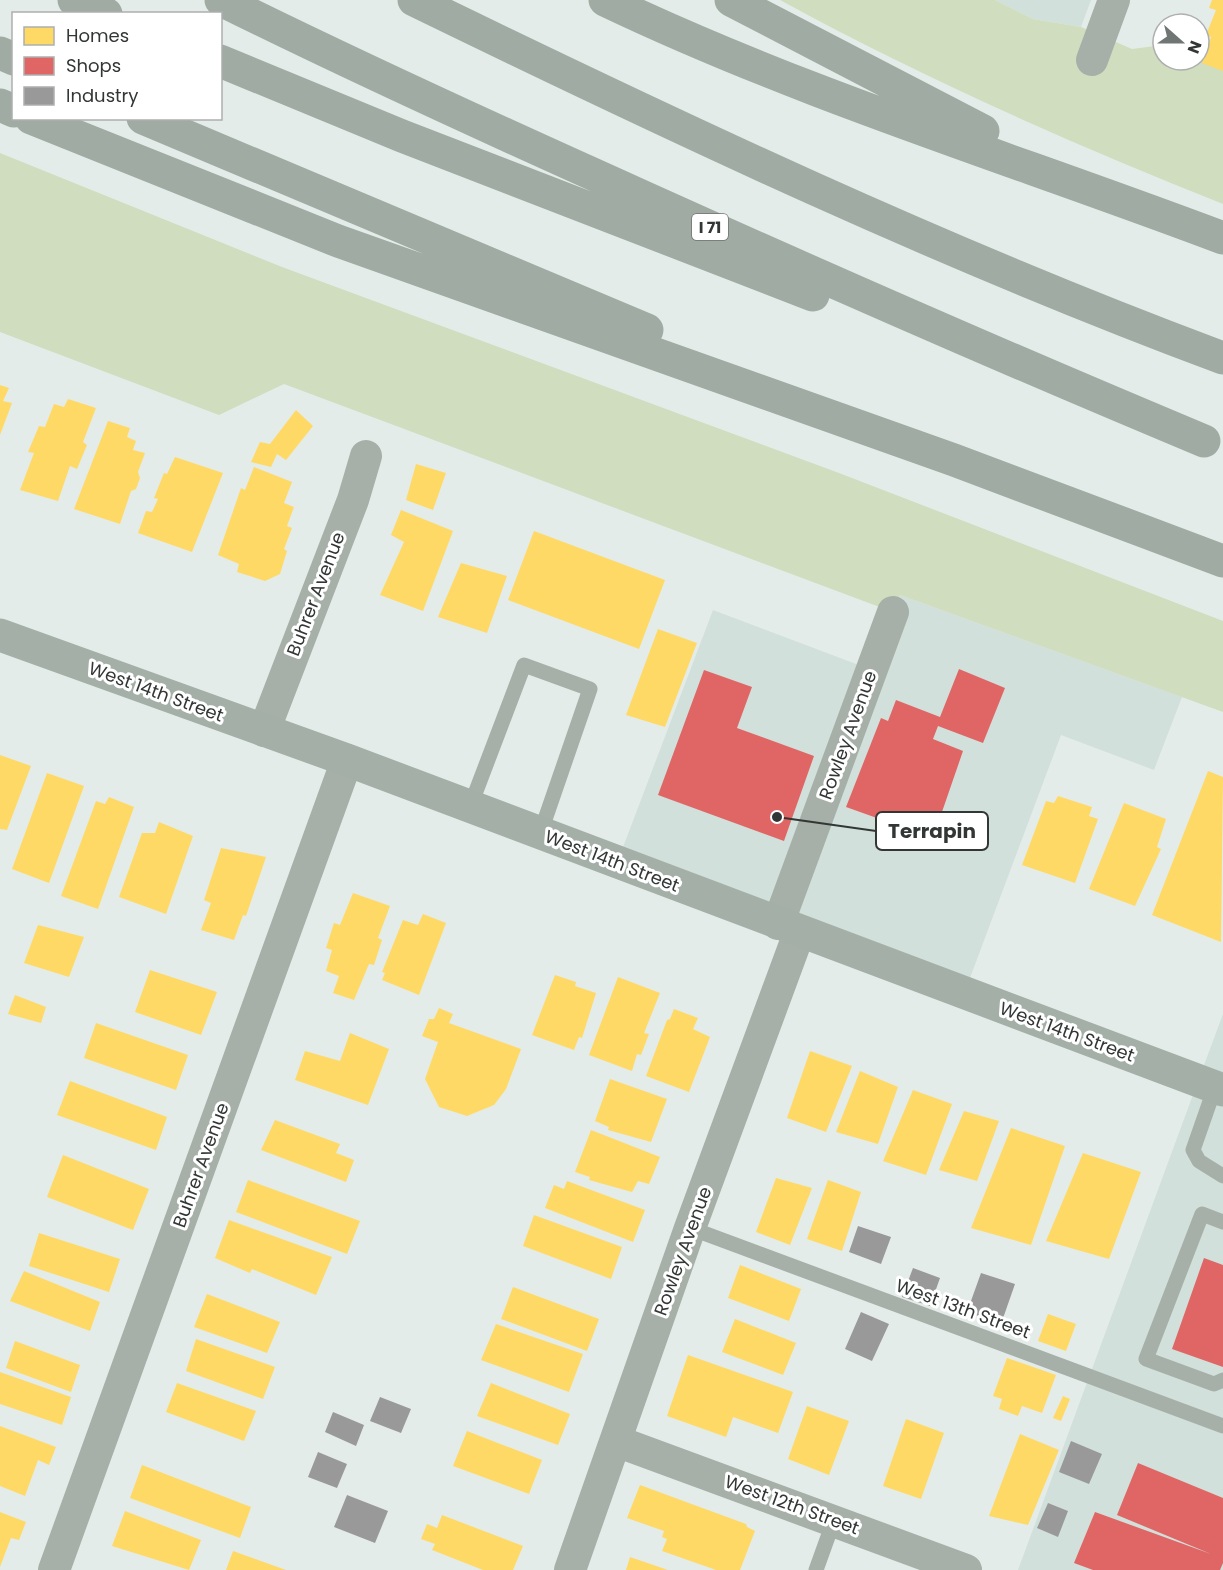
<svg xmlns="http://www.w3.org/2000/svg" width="1223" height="1570" font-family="Poppins,sans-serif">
  <rect width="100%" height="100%" fill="#e4ece9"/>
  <path fill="#d1e0da" d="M995,0H1091L1081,27L1033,19Z
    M900,595L1182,697L1154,770L1061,735L964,994L617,863L713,610L872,670Z
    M1223,1014V1570H1018L1198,1081Z"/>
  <path fill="#d0ddbe" d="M780,0H995L1033,19L1081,27L1132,49L1163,45V60H1199V45L1223,56V204C1072,144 923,78 780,0Z
    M0,153L282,267L839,473L1223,621V712L900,595L893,612L284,384L219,415L0,332Z"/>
  <path fill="#ffd966" d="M1212,0H1223V71L1202,63L1211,37L1206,35L1216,10L1209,8Z
    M0,385L9,388L3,401L12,403L0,435Z
    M68,399L96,408L83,442L87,445L77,469L70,466L58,501L20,490L34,453L28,452L39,426L45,427L54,404L64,407Z
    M296,410L313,426L286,460L277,454L271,467L251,462L260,442L270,444Z
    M108,421L130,428L127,437L136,441L133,450L145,453L138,472L140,478L136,489L131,491L120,524L74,509Z
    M175,457L223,473L192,552L138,533L146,511L152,512L158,499L154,498L164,473L167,474Z
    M416,464L446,473L433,510L406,500Z
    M254,467L292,482L284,503L294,507L287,526L292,528L284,549L287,551L280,574L265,581L237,572L239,564L218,555L241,488L245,490Z
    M401,510L453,531L423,611L380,595L404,542L391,535Z
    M534,531L665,580L639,649L508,600Z
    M461,563L507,576L487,633L438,617Z
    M658,629L697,643L665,727L626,715Z
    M0,755L31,766L7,830L0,829Z
    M1208,771L1223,777L1221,942L1152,915Z
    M47,773L84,786L49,883L12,869Z
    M1058,796L1092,807L1089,816L1098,819L1075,883L1022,865L1046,801L1054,803Z
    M109,797L134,807L98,909L61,896L96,801L105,804Z
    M1124,803L1166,819L1157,847L1161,849L1135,906L1089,889Z
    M159,822L193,836L166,914L119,897L142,833H155Z
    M221,848L266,857L246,916L243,915L234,940L201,930L211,903L204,900Z
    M353,893L390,906L378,938L382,940L374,965L369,964L354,1000L333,993L339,976L326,971L332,950L326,948L334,923L340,925Z
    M423,914L446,923L419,995L382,980L385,973L382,972L403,920L418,925Z
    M38,925L84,937L69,977L24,963Z
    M150,970L217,992L201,1035L135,1012Z
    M555,975L576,982L575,986L596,993L582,1038L579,1037L574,1050L532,1035Z
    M618,977L660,993L644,1033L649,1034L641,1055L637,1054L632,1071L589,1055Z
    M15,995L46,1007L41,1023L8,1014Z
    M439,1008L453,1014L449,1023L521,1049L506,1089L494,1105L467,1116L439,1107L425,1079L438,1042L422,1036L429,1019H434Z
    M674,1009L698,1018L693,1029L710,1037L689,1092L646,1076L667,1020L670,1019Z
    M96,1023L188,1055L176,1090L84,1058Z
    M350,1033L389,1049L368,1105L295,1080L305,1051L340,1061Z
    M810,1051L852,1066L826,1132L787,1118Z
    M860,1071L898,1087L878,1144L836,1132Z
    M610,1079L667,1099L651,1142L608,1130L609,1127L595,1121Z
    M70,1081L167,1117L156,1150L57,1115Z
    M913,1090L952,1104L926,1175L883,1161Z
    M964,1111L999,1121L977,1181L939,1170Z
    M275,1120L340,1144L336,1153L354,1160L346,1182L261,1150Z
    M1011,1128L1065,1146L1031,1245L971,1228Z
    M591,1130L660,1157L649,1184L638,1181L632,1192L589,1180L590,1177L575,1172Z
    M1083,1153L1141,1172L1109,1259L1046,1241Z
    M63,1155L149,1189L133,1230L47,1197Z
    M776,1178L812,1188L790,1245L756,1232Z
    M248,1180L360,1221L347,1254L236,1212Z
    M828,1180L861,1192L842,1251L807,1239Z
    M567,1181L645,1210L633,1242L545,1208L554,1185L564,1189Z
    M534,1215L622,1247L611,1279L523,1246Z
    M229,1220L332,1257L316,1295L252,1269L250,1273L215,1258Z
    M39,1233L120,1259L109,1292L29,1266Z
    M740,1265L801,1289L789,1321L728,1298Z
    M24,1271L100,1302L90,1331L10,1301Z
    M513,1287L599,1319L587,1351L501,1319Z
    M207,1294L280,1322L267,1353L194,1327Z
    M1048,1314L1076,1324L1066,1351L1038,1341Z
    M735,1319L796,1343L783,1375L722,1352Z
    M496,1324L583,1354L569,1392L481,1360Z
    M196,1339L275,1367L263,1399L186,1371Z
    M15,1341L80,1365L71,1392L6,1368Z
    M688,1355L793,1392L778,1433L733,1417L726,1437L667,1416Z
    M1007,1358L1056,1375L1042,1413L1022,1406L1018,1416L999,1409L1002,1399L993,1396Z
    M0,1372L71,1397L62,1425L0,1404Z
    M177,1383L256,1411L244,1441L166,1412Z
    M491,1383L570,1414L558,1445L477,1416Z
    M1063,1396L1070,1399L1061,1421L1053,1418Z
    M807,1406L849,1421L829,1475L788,1459Z
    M906,1419L944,1433L921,1499L883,1486Z
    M0,1426L56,1447L49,1465L38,1460L25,1496L0,1486Z
    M467,1431L542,1460L529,1494L453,1466Z
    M1020,1434L1059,1450L1028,1525L989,1516Z
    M142,1465L251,1507L240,1538L130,1498Z
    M640,1485L746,1524L747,1527L755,1531L740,1570H716L662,1551L667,1539L662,1537L664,1531L627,1518Z
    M125,1511L201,1540L189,1570L112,1546Z
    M0,1512L26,1522L19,1540L11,1538L0,1567Z
    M442,1515L523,1546L513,1570H483L432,1550L435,1544L421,1539L427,1524L437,1528Z
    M233,1551L286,1570H226Z
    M630,1557L668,1570H626Z"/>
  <path fill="#e06666" d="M959,669L1005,688L983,743L938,726L933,739L963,751L933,838L846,807L881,718L888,721L896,700L940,717Z
    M704,670L752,687L737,728L814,756L784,841L658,795Z
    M1204,1258L1223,1265V1367L1172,1349Z
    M1138,1463L1223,1498V1563L1220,1570H1093L1074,1563L1095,1512L1211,1554L1117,1515Z"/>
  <path fill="#999" d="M858,1226L891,1237L881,1264L849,1252Z
    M913,1268L940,1278L930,1306L902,1297Z
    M981,1273L1015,1284L1001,1324L967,1312Z
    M861,1312L889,1324L872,1361L845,1349Z
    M380,1397L411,1409L401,1433L370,1421Z
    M333,1412L364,1425L356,1446L325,1432Z
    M1071,1441L1102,1454L1089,1484L1059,1472Z
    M318,1452L347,1464L337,1488L308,1477Z
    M347,1495L388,1511L375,1543L334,1527Z
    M1048,1503L1068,1511L1058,1537L1037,1528Z"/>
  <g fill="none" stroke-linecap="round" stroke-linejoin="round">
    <path stroke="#a6b0a8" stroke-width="15" d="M470,807L524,665L590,689L540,834
      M1215,1087L1193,1150L1199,1161L1223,1176
      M1223,1222L1202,1214L1146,1359L1214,1384L1223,1380
      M690,1228L1223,1426
      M816,1570L834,1520"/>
    <path stroke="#a6b0a8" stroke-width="32" d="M1092,60L1114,0
      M264,731L353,500L366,456
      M778,924L893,612
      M616,1441L966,1570
      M54,1570L347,760
      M570,1570L690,1228L799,933"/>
    <path stroke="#a4afa8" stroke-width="33" d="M0,635L347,760L1223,1090"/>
    <path stroke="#a0aba3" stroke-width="33" d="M74,0L106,14
      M221,0C362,70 505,135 648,199C832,282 1017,363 1204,441
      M414,0C679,129 946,255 1223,358
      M605,0C804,95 1017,160 1223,238
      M731,0L983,131
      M0,53L14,59
      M220,61L402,136L813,295
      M0,105L14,111
      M31,118L338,241L954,460L1223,561
      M143,118L647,330"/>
  </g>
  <g text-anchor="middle" stroke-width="6" stroke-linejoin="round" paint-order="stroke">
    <rect fill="#fff" stroke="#707372" stroke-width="1.5" x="692" y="214" width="36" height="26" rx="4.5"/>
    <g font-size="16" font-weight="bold" fill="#323735">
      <text x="710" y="233">I 71</text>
    </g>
    <g font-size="18" fill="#323735" stroke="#fff">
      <text transform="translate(316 594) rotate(-69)" y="6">Buhrer Avenue</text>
      <text transform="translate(156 692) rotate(20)" y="6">West 14th Street</text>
      <text transform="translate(848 735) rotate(-70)" y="6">Rowley Avenue</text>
      <text transform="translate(612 861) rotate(21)" y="6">West 14th Street</text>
      <text transform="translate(1067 1032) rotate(20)" y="6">West 14th Street</text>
      <text transform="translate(201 1165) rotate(-70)" y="6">Buhrer Avenue</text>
      <text transform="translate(683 1251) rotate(-70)" y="6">Rowley Avenue</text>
      <text transform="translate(963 1309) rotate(20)" y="6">West 13th Street</text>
      <text transform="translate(792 1505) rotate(20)" y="6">West 12th Street</text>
    </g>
  </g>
  <path fill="none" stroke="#323735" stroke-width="2" d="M777 817L876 831"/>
  <circle fill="#323735" stroke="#fff" stroke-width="2" cx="777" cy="817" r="6"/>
  <rect fill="#fff" stroke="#323735" stroke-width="2" x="876" y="812" width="112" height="38" rx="6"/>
  <g font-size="20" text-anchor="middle" font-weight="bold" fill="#323735">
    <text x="932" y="838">Terrapin</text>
  </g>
  <rect x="12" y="12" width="210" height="108" fill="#ffffff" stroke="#adafae" stroke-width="1.5"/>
  <rect x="24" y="27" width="30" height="18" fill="#ffd966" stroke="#adafae" stroke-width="1.5"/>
  <text x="66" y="42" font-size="18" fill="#323735">Homes</text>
  <rect x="24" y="57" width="30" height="18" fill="#e06666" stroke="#adafae" stroke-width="1.5"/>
  <text x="66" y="72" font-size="18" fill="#323735">Shops</text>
  <rect x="24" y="87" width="30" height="18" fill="#999999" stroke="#adafae" stroke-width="1.5"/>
  <text x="66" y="102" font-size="18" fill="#323735">Industry</text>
  <g transform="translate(1181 42) rotate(111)"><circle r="28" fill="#ffffff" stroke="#adafae" stroke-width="1.5"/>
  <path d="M0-4.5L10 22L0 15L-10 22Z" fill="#707674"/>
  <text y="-9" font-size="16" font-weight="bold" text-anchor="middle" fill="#323735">N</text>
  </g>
</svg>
